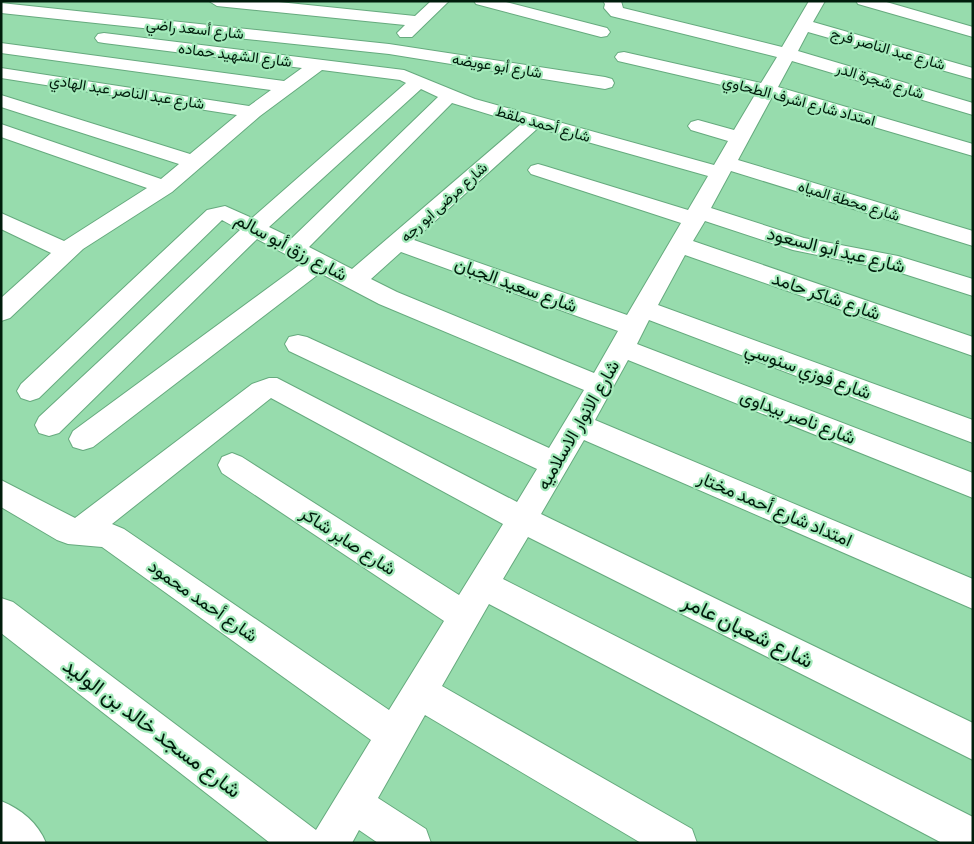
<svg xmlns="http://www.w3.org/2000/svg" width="974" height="844" font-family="Manrope,Vazirmatn,sans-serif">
  <rect width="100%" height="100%" fill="#97dcad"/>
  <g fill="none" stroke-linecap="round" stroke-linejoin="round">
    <defs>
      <path id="minor" d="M209,1H269L415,16L431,1H449L412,37H400L397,33L405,25L217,6Z
        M474,1H502L607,28L610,32L607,36L601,37L476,4Z
        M603,1H621L623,8L782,47L809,1H825L813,22L973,68V79L808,32L798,51L973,103V115L792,61L778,87L973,144V156L772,97L738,160L973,231V246L731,171L711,208L804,238L898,256L973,279V296L895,271L793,250L705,221L693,241L973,337V356L685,255L658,305L973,420V443L649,320L637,344L973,473V498L628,360L595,420L973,579V609L584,440L541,514L973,723V760L528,537L503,579L973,817V843H942L489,604L442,686L692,829L697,843H641L425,715L378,798L426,829L431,843H378L359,830L352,843H270L1,633V598L13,602L316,830L371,740L102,547L68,544L57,540L1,507V480L75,518L252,384L269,378H277L517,502L537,469L289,351L285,344L289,337L298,335L307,337L549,448L584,390L379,304L320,273L93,447L83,450L73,447L69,439L73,431L302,263L257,239L59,433L49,436L39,433L35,425L39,417L240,230L222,220L39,398L30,401L21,398L17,391L21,384L207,210L225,206L252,218L406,83L400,80L322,70L260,116L172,192L83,249L10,318L1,321V298L51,253L1,229V213L64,241L147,188L1,137V124L161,179L179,164L1,107V95L190,154L237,115L1,78V68L249,106L271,90L1,53V43L284,81L302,68L104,43L98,42L95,38L98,34L104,33L404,70L475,99L714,165L728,141L691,130L688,126L691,122L698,120L734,130L756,93L618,61L615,57L618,53L624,52L761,83L777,57L611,16L604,8L605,4ZM421,89L438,97L292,238L269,227ZM452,103L521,124L352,269L309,247ZM538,128L708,176L688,210L545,166L538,164L531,166L528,170L531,174L681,223L627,315L414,240ZM401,252L618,331L594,373L397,292L371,279ZM271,398L503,524L459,595L242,457L232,453L222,457L218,465L222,473L444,621L389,710L124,529L112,524Z
        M856,1H883L973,27V37L858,4Z
        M1,3L389,44L605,77L612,79L614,83L612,87L605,89L389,54L1,13Z
        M1,801C21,809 38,823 46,843H1Z"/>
    </defs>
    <use href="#minor" stroke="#66aa7e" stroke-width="2"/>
    <use href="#minor" fill="#fff" fill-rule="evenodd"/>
  </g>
  <g text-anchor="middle" stroke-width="4.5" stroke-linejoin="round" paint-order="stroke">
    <g font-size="15" fill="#011c0c" stroke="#a3e9ba">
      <text transform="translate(195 29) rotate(6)" y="5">شارع أسعد راضي</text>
      <text transform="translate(888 49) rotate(16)" y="5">شارع عبد الناصر فرج</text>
      <text transform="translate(235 55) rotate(7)" y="5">شارع الشهيد حماده</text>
      <text transform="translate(497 66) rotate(9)" y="5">شارع أبو عويضه</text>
      <text transform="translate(880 81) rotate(17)" y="5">شارع شجرة الدر</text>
      <text transform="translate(127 92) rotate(9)" y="5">شارع عبد الناصر عبد الهادي</text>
      <text transform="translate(799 101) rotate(15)" y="5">امتداد شارع اشرف الطحاوي</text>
      <text transform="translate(543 124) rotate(16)" y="5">شارع أحمد ملقط</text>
      <text transform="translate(849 201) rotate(17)" y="5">شارع محطة المياه</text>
      <text transform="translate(444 202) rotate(-42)" y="5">شارع مرضى ابو رجه</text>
    </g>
    <g font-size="18" fill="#011c0c" stroke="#a3e9ba">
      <text transform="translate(291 247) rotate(28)" y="6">شارع رزق أبو سالم</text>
      <text transform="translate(836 250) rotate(14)" y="6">شارع عيد أبو السعود</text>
      <text transform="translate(516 285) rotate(20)" y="6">شارع سعيد الجبان</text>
      <text transform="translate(826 296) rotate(19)" y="6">شارع شاكر حامد</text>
      <text transform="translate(808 371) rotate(20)" y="6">شارع فوزي سنوسي</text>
      <text transform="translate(798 417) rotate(21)" y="6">شارع ناصر بيداوى</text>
      <text transform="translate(578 425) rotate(-60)" y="6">شارع الانوار الاسلاميه</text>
      <text transform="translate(775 509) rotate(23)" y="6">امتداد شارع أحمد مختار</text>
      <text transform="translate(348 541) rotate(33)" y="6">شارع صابر شاكر</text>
      <text transform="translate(203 601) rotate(35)" y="6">شارع أحمد محمود</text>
    </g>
    <g font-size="21" fill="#011c0c" stroke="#a3e9ba">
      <text transform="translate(748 631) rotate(26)" y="7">شارع شعبان عامر</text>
      <text transform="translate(152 728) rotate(37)" y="7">شارع مسجد خالد بن الوليد</text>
    </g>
  </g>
  <rect width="974" height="844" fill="none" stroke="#011c0c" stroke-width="5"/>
</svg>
